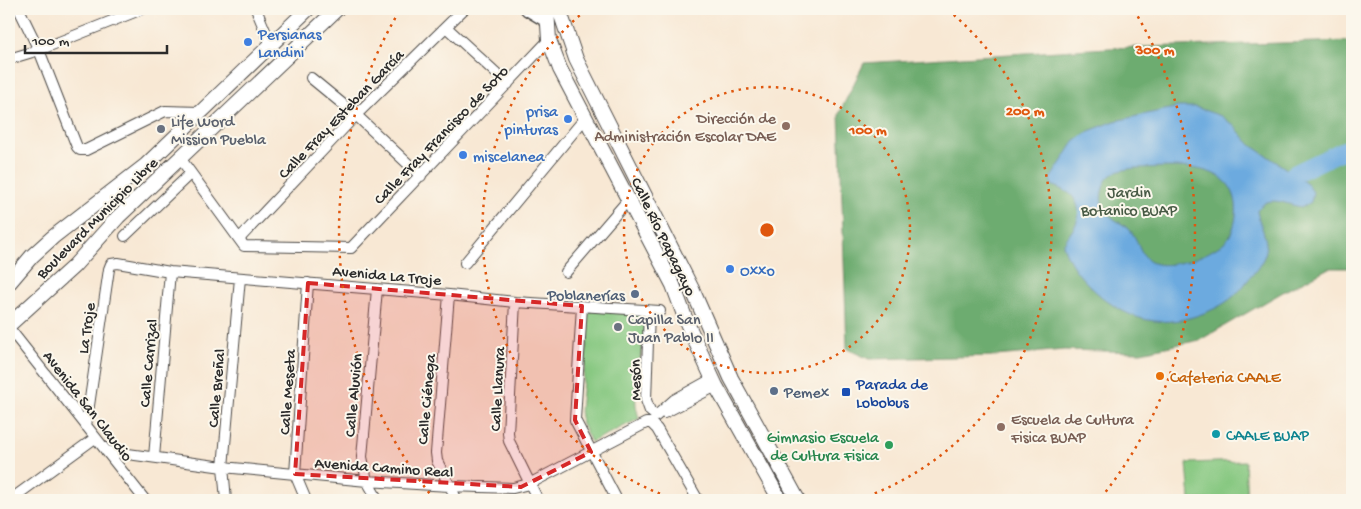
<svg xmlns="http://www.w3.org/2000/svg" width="1361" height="509" font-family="'Gochi Hand',sans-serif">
  <rect width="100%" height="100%" fill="#fbf7ec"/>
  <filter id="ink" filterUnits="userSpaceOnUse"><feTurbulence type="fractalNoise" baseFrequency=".02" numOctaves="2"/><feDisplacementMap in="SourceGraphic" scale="10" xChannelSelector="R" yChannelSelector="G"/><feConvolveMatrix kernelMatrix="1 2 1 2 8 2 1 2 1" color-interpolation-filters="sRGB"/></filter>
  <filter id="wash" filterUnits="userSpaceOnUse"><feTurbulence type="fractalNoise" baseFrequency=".0096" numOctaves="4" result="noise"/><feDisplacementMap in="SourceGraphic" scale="20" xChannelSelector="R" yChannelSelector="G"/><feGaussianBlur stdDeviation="1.12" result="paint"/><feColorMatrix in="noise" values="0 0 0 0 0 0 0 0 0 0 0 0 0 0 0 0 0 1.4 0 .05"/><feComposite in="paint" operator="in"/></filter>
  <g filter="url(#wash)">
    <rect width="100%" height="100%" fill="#f8e8d4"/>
    <path fill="#87c881" stroke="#597a56" d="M586,308L646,312L644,337L635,388L636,406L639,419L591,442L582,424L580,410L588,333L585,331V320L588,317Z
      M1245,461L1247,500H1190L1187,463Z"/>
    <path fill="#6dac6f" stroke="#4c6c4d" d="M1352,41V268H1329L1283,292L1200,340L1141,352L1064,350L996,356L869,359L847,349L839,114L864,63L1108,48Z"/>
    <path fill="#6caadf" stroke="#4c6a85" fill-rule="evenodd" d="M1178,107H1195L1221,116L1233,125L1251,145L1294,174L1308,185L1313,192L1311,202L1303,207C1287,206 1268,192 1257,211C1259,224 1268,238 1266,251C1264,261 1254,273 1248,280C1237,296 1224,305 1207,312C1163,330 1129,322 1095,291C1080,277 1069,264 1063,245C1070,231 1083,222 1077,204C1075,200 1072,194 1067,192C1062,189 1057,188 1052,185L1050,179L1074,142L1089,131L1115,121ZM1135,168C1168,168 1230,158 1236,204C1237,215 1235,227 1229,237C1218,253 1167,273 1149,261C1139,253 1138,238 1129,229C1122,223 1113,220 1107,213C1102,207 1100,200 1102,192C1106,172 1117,171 1135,168Z"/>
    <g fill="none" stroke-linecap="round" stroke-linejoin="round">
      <path stroke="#6caadf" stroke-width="18" d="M1294,174L1344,150L1352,153"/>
    </g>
  </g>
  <g filter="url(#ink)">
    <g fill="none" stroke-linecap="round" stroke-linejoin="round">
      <defs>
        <path id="minor" d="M19,9L39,50L77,147L80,150H86L165,111L200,112
          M256,9L271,45
          M446,27L508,84
          M9,59L39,50L142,9
          M311,78L356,115L421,176
          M180,158L244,246L351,248L549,40
          M125,236L191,173
          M239,239L356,115L464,9
          M465,263L586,117
          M566,272L628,200
          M377,289L362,457L367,481L378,500
          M449,295L436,453L437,461L457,500
          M515,302L508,433L509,441L538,500
          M582,306L575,420L617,500
          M649,311L646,400L650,411L656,416
          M9,328L145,500
          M664,413L716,386
          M656,416L674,400L712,379
          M86,426L109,269L111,264L118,263L170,272L449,295L515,302L660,311
          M106,451L223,467L367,481L449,486L513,488L529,484L646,423H651L657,429L698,500
          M154,457L170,272
          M10,500L95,438
          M226,500L223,467L240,278
          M306,500L295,474L308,283"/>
        <path id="tertiary" d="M527,9L547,21"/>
        <path id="secondary" d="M547,9L549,40L560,69L673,285L687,323L716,386L780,500
          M563,9L561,15L576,59L693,291L731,378L798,500
          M9,283L32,256L53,237L146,165L308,9
          M9,325L74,266L118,217L337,9"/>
      </defs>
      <use href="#minor" stroke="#4a4744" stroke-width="12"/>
      <use href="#tertiary" stroke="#4a4744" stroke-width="15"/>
      <use href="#secondary" stroke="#4a4744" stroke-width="16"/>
      <use href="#minor" stroke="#fff" stroke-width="10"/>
      <use href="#tertiary" stroke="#fff" stroke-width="12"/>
      <use href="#secondary" stroke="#fff" stroke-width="14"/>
    </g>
  </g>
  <path fill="#d62828" fill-opacity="0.2" stroke="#d62828" stroke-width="4" stroke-dasharray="10 6" stroke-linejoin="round" d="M308,283L582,306L575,420L591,452L521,487L295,474Z"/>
  <g fill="none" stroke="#df570e" stroke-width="2.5" stroke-dasharray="2.5 5">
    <circle cx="767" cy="230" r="143"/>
    <path d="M674 499A285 285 0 0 1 586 10M948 10A285 285 0 0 1 860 499"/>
    <path d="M434 499A428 428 0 0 1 400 10M1134 10A428 428 0 0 1 1100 499"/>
  </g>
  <g fill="#3f7fe0" stroke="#fbf7ec" stroke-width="2">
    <circle cx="248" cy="42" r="5"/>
    <circle cx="568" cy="119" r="5"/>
    <circle cx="463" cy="155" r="5"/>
    <circle cx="730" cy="269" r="5"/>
  </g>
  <g fill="#8d6e63" stroke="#fbf7ec" stroke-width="2">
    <circle cx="786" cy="126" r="5"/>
    <circle cx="1001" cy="427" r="5"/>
  </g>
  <g fill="#6b7280" stroke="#fbf7ec" stroke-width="2">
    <circle cx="161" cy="129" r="5"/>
    <circle cx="618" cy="327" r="5"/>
  </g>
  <g fill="#5c6f8a" stroke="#fbf7ec" stroke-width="2">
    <circle cx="635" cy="294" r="5"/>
    <circle cx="774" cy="391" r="5"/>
  </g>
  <circle fill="#e8710a" stroke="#fbf7ec" stroke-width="2" cx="1160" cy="376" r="5"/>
  <rect fill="#1a4fb4" stroke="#fbf7ec" stroke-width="2" x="841" y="387" width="10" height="10" rx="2.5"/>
  <circle fill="#0f9aa8" stroke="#fbf7ec" stroke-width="2" cx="1216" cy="434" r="5"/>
  <circle fill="#2e9e5b" stroke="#fbf7ec" stroke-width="2" cx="889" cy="445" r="5"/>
  <g text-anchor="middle" stroke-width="4" stroke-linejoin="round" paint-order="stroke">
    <g font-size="16" fill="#366cbe" stroke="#fbf7ec" text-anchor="start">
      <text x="258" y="39">Persianas<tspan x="258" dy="18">Landini</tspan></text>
      <text x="558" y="116" text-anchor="end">prisa<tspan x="558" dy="18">pinturas</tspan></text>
      <text x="473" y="161">miscelanea</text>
      <text x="740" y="275">Oxxo</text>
    </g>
    <g font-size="16" fill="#2b2b2b" stroke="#fbf7ec">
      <text transform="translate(340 113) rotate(-46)" y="6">Calle Fray Esteban García</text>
      <text transform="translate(440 134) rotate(-46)" y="6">Calle Fray Francisco de Soto</text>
      <text transform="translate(96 217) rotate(-45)" y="6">Boulevard Municipio Libre</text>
      <text transform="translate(665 236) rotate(64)" y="6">Calle Río Papagayo</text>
      <text transform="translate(387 274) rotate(5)" y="6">Avenida La Troje</text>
      <text transform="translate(85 328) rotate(-82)" y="6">La Troje</text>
      <text transform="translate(147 363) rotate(-85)" y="6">Calle Carrizal</text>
      <text transform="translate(634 380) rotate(-91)" y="6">Mesón</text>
      <text transform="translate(215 388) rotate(-85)" y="6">Calle Breñal</text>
      <text transform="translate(496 389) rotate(-87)" y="6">Calle Llanura</text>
      <text transform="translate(286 392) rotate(-86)" y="6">Calle Meseta</text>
      <text transform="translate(352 395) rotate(-85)" y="6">Calle Aluvión</text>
      <text transform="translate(425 399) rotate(-85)" y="6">Calle Ciénega</text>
      <text transform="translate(89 405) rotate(52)" y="6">Avenida San Claudio</text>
      <text transform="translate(384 466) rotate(4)" y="6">Avenida Camino Real</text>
    </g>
    <g font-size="16" fill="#785e54" stroke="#fbf7ec" text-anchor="end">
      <text x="776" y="123">Dirección de<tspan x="776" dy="18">Administración Escolar DAE</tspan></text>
      <text x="1011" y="424" text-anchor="start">Escuela de Cultura<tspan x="1011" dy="18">Fisica BUAP</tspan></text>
    </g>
    <g font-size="16" fill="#5b616d" stroke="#fbf7ec" text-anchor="start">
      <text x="171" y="126">Life Word<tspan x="171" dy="18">Mission Puebla</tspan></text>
      <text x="628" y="324">Capilla San<tspan x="628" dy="18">Juan Pablo II</tspan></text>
    </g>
    <g font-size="16" fill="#475a45" stroke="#fbf7ec">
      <text x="1129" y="197">Jardin<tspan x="1129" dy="18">Botanico BUAP</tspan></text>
    </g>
    <g font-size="16" fill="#4e5e75" stroke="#fbf7ec" text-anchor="end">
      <text x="625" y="300">Poblanerías</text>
      <text x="784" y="397" text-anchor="start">Pemex</text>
    </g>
    <g font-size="16" fill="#c56008" stroke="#fbf7ec" text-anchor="start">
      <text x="1170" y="382">Cafeteria CAALE</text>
    </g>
    <g font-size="16" fill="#164399" stroke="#fbf7ec" text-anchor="start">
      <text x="856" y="389">Parada de<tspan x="856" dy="18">Lobobus</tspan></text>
    </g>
    <g font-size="16" fill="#0d838f" stroke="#fbf7ec" text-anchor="start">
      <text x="1226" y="440">CAALE BUAP</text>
    </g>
    <g font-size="16" fill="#27864d" stroke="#fbf7ec" text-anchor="end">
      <text x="879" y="442">Gimnasio Escuela<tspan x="879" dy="18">de Cultura Fisica</tspan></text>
    </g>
  </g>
  <circle cx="767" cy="230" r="8" fill="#df570e" stroke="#fbf7ec" stroke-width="2.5"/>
  <g font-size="15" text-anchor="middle" font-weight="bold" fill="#df570e" stroke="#fbf7ec" stroke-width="4" stroke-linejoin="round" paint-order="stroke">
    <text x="1155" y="54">300 m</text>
    <text x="1025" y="115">200 m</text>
    <text x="868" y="134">100 m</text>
  </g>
  <rect width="1361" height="509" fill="none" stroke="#fbf7ec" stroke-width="30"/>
  <path d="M25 45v8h142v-8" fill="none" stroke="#2b2b2b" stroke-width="2.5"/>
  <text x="32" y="45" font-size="15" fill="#2b2b2b" stroke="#fbf7ec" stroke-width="4" paint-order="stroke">100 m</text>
</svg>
